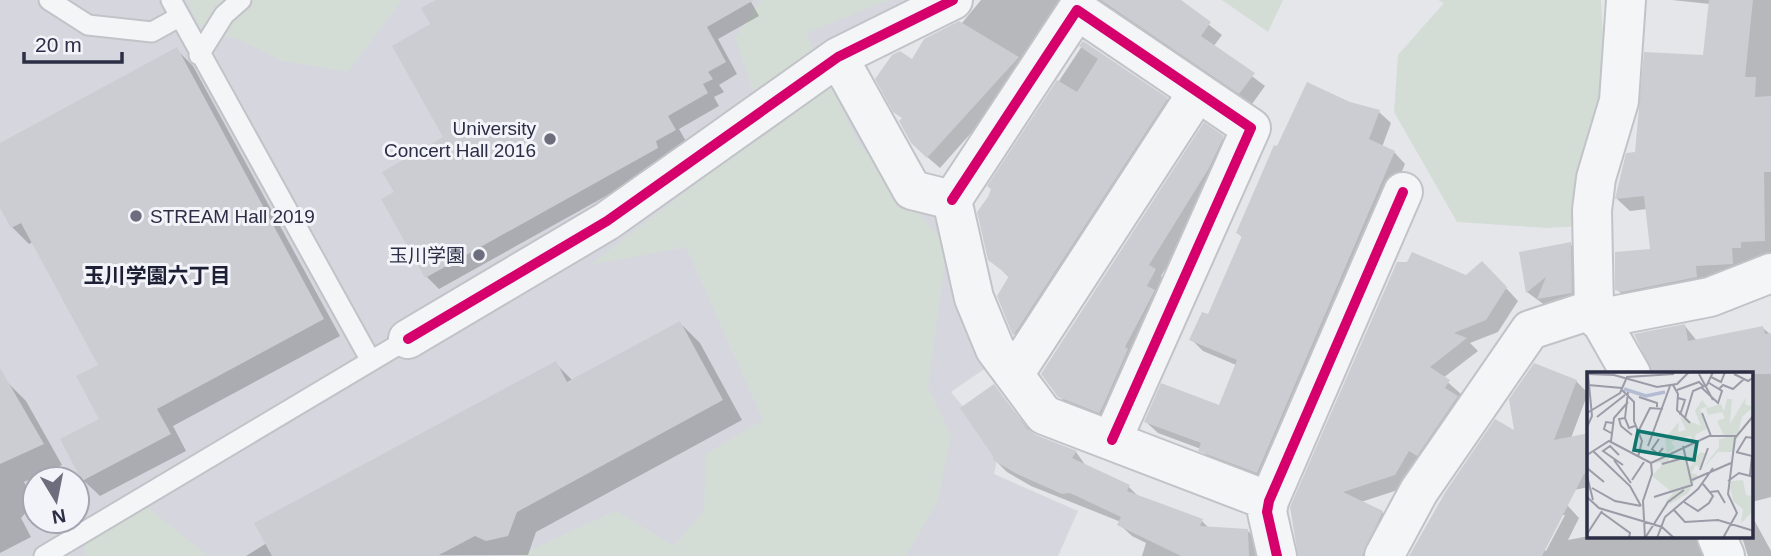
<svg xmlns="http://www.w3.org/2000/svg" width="1771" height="556" font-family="Helvetica,'Noto Sans JP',sans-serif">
  <rect width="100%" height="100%" fill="#e5e6ea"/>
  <path fill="#d6d7de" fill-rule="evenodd" d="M0,0H921L821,49L944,212L996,361L951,392L999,450L994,474L1078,511L1058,556H0ZM35,479H77V521H35Z"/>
  <path fill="#d3ddd6" d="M187,0H402L348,72L283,61L235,38L202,32Z
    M761,0H889L806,33L859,144L947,246L928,387L951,436L938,500L906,556H517L616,511L674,546L704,511L706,454L763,420L686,247L590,265L766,130L735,38Z
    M1222,0H1283L1268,32Z
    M1438,0H1601L1604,57L1583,226L1547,228L1457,222L1394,112L1398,55L1444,3Z
    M146,506L208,556H86L82,539Z"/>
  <path fill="#0003" fill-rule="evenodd" d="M439,0H750L759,16L718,39L737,74L719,85L724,92L714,97L719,106L679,129L687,143L668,153L669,161L439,289L427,277L446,137L433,25Z
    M981,0H1089L940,168L925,155L903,119L912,61L962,23Z
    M1094,0H1177L1222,35L1213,47L1265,86L1252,104Z
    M1672,0H1771V265L1630,302L1617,289L1652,250L1647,209L1630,211L1617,199L1705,57L1710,4Z
    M1084,43L1167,99L1178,111L1026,346L1015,335L999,296L1010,278L990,259L993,189L990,186Z
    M177,50L193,66L340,336L173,426L186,451L100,496L83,480L101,420L100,365L33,242L29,244L12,227L0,205V145Z
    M1350,103L1379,112L1391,123L1382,147L1394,152L1405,164L1269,484L1212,462L1201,449L1158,433L1146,422L1220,407L1236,365L1203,351L1191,339L1208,317L1243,238L1238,233Z
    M1222,137L1234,149L1220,180L1161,276L1167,282L1111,423L1071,408L1059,396Z
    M1570,244L1582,255V304L1550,309L1527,292Z
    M1494,275L1518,301L1498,332L1470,343L1478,351L1443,378L1461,394L1458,398L1469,409L1407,487L1361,502L1382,512L1395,524L1378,556H1299L1466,277Z
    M680,323L700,343L742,420L536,532L528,555L246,556L555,363L573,381Z
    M1685,326L1697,341L1763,328L1771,335V497L1752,502V374H1660Z
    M6,381L26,401L62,465L24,482L35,502L21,518L31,537L0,553V383Z
    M1576,381L1588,393L1571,438L1589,435V487L1508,503L1568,506L1579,518L1568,540L1589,536L1708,537L1707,556H1411L1517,434ZM1561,515H1565L1546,551L1543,549Z
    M994,386L1033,435L1076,452L1086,466L1129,487L1140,498L1202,521L1209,528L1248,531L1260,543L1263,556H1142L1146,543L1132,536L1119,524L1121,522L1031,486L1007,472L994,459Z
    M1752,516L1771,551V556H1748L1742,537H1752Z"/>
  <path fill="#cccdd2" d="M436,0H754L707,27L726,62L708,72L713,79L703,84L708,93L668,116L676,130L656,141L658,148L425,278L381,199L394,192L382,172L443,137L392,46L430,24L421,8Z
    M1101,0H1181L1211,22L1201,36L1255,73L1239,94Z
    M1709,0H1753L1745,77H1756L1755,97L1771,96V172H1764L1765,241L1741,242V248H1732L1733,264L1696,266L1697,277L1622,292L1615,290V252L1650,249L1644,196L1615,199L1626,153L1635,152L1644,52L1703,55Z
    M959,21L1019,57L927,158L911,143L899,121L902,118L893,112L875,79L892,55L900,51L912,59L924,39Z
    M1083,41L1168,98L1013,336L997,296L1009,276L988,260L977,212L988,197L991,189L987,186L1057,80L1077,92L1098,59L1079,46Z
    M177,47L324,319L157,409L171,434L82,481L60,439L99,419L76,376L98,365L21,223L11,228L0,208V143Z
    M1307,82L1350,102L1380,110L1369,139L1395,151L1257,473L1198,451L1201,443L1144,422L1161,383L1219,405L1237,360L1189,340L1202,312L1208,314L1242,236L1236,233L1274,145L1277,146Z
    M1204,122L1224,136L1209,168L1149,265L1156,269L1147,286L1155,290L1125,347L1128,349L1102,408L1099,413L1058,397L1041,374Z
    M1571,242L1572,293L1537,299L1546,277L1526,293L1519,252Z
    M1412,252L1466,275L1482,261L1507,287L1486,320L1454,333L1467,338L1430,367L1450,380L1445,388L1458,396L1417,456L1409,451L1395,475L1343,492L1383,511L1362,556H1298L1290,507L1397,262H1407Z
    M680,321L723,400L517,512L508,536L486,541L475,536L437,556H272L254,523L556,361L567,382Z
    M1685,324L1688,341L1763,326L1765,334L1771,333V374H1653L1634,334Z
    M1534,363L1577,380L1554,440L1589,433V473L1584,474L1542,556H1409L1446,491L1495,419L1514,430L1509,399Z
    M0,368L44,444L0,464Z
    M994,384L1027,429L1036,435L1077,451L1072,458L1130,485L1127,491L1203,519L1200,526L1248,529L1249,556H1181L1117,525L1121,517L1070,493L1062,494L1017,474L993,460V456L960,408Z"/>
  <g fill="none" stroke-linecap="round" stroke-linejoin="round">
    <defs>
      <path id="service" d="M49,0L88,25L152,32L179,17
        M171,0L371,361
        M199,55L224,15L241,0
        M44,556L408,339"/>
      <path id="minor" d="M1626,0L1619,101L1596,178L1592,210L1594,309L1631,374
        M838,57L912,190L952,200L974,298L995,349L1044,415L1269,501
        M952,200L1077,10L1251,128L1112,440
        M1597,319L1710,297L1771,273
        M408,339L607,221L838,57L953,0
        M1015,373L1197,93
        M1717,537L1725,556
        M1277,556L1267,512L1269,501L1403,192
        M1384,556L1419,491L1530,330L1594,309"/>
    </defs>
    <use href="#service" stroke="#c2c3c8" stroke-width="23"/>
    <use href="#minor" stroke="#c2c3c8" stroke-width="42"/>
    <use href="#service" stroke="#f4f5f7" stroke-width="19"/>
    <use href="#minor" stroke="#f4f5f7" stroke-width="38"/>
    <defs>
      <path id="cycleway" d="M952,200L1077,10L1251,128L1112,440
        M408,339L607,221L838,57L953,0
        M1277,556L1267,512L1269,501L1403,192"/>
    </defs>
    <use href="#cycleway" stroke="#f3f4f9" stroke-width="15"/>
    <use href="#cycleway" stroke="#d6006c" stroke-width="10"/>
  </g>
  <g fill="#6c6e7e" stroke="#f3f4f9" stroke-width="2.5">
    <circle cx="550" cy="139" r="7"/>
    <circle cx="136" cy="216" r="7"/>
    <circle cx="479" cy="255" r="7"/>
  </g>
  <g text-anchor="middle" stroke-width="6" stroke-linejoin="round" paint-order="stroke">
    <g font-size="19" fill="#2b2e44" stroke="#f3f4f9" text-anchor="end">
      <text x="536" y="135">University<tspan x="536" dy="22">Concert Hall 2016</tspan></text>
      <text x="150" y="223" text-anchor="start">STREAM Hall 2019</text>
      <text x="465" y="262">玉川学園</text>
    </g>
    <g font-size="21" font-weight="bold" fill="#1d1f35" stroke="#f3f4f9">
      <text x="157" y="283">玉川学園六丁目</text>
    </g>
  </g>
  <g transform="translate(1587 372)">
    <rect width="166" height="166" fill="#e5e6ea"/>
    <path d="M159,25L158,32L166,35L155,45L147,80H131L115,97L132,75V67L138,66L130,49L138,46L135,40L121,43L119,35L113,37L120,57L109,62L107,70L103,64L84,70L88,76L82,80V89L95,84L103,95L113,80L120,82L113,96L109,93L104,101L111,103L101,121L83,132L79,129L86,121L65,104L74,94L73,90L68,92L80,82L78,66L92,50L91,60L99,58L93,45L114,54L108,39L115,28L121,36L134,32L137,39L140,27H145L143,52ZM156,108L159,123L166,124V139L154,151L156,137L147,130L143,116L144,109Z" fill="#d3ddd6"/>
    <path fill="none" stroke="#b4bcd4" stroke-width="3.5" d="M37,17L59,24L78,20"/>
    <path fill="none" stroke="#9b9ca8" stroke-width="2" d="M0,2L27,3L70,15L90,12L102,0M112,2L126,28M147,2L161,9L167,5M124,5L134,10L138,0M1,13L35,16M86,13L91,22L90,38L103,51M115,16L131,31L135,19L122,11M132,17L136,13L146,17L157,7M35,18L47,30V49L55,69L51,85M90,18L112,10L117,15M41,20L38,46L42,56L48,54M52,25L70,31V35M91,26L98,28L93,43M0,41L33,21L40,5L87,2M115,41L124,64M10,45L38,23M38,46L32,47L34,54L45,63M98,46L106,19L120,13L126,0M0,55L5,44L1,2M52,58L63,36L76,37M24,61L17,57L19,50L26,51M72,67L65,77L71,82L76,76M24,69L27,46L41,30M61,74L83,14M6,79L43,114L54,134M149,80L165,84L163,103M150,80L159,65L167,66M0,83L22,69L64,91M32,83L23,74L16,79L36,93M27,88L44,111M64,91L122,64H149M75,92L100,85M0,96L17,110M113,98L121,76M0,104L6,128M45,108L57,90M105,108L144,91M141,109L152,101L167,105M5,116L28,129L54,134M123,120L131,119L138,131M0,125L12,136L75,155L87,166M67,125L105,113L96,74M97,130L111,139L122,131L126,124L116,112M86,137L98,150L131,148L167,159M14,140L43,161L42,166M0,162L15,139M58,166L56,129L65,102L64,91M58,166L81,130L97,118M70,166L78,145L111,117L126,96M136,166L150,141L141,122L148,66L167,43"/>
    <path fill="#0f766e" fill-opacity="0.15" stroke="#0f766e" stroke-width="3.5" d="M51,59L110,70L107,88L47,78Z"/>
    <rect width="166" height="166" fill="none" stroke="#2b2e44" stroke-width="3.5"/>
  </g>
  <g transform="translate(56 500) rotate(170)"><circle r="33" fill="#f3f4f9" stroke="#a3a5b1" stroke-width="2"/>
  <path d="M0-5L12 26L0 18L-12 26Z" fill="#6c6e7e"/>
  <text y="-10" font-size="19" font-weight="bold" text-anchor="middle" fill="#2b2e44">N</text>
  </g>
  <path d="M24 52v10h98v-10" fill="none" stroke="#2b2e44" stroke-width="3.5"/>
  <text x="35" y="52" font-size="21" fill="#2b2e44" stroke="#f3f4f9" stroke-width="5" paint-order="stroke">20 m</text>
</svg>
